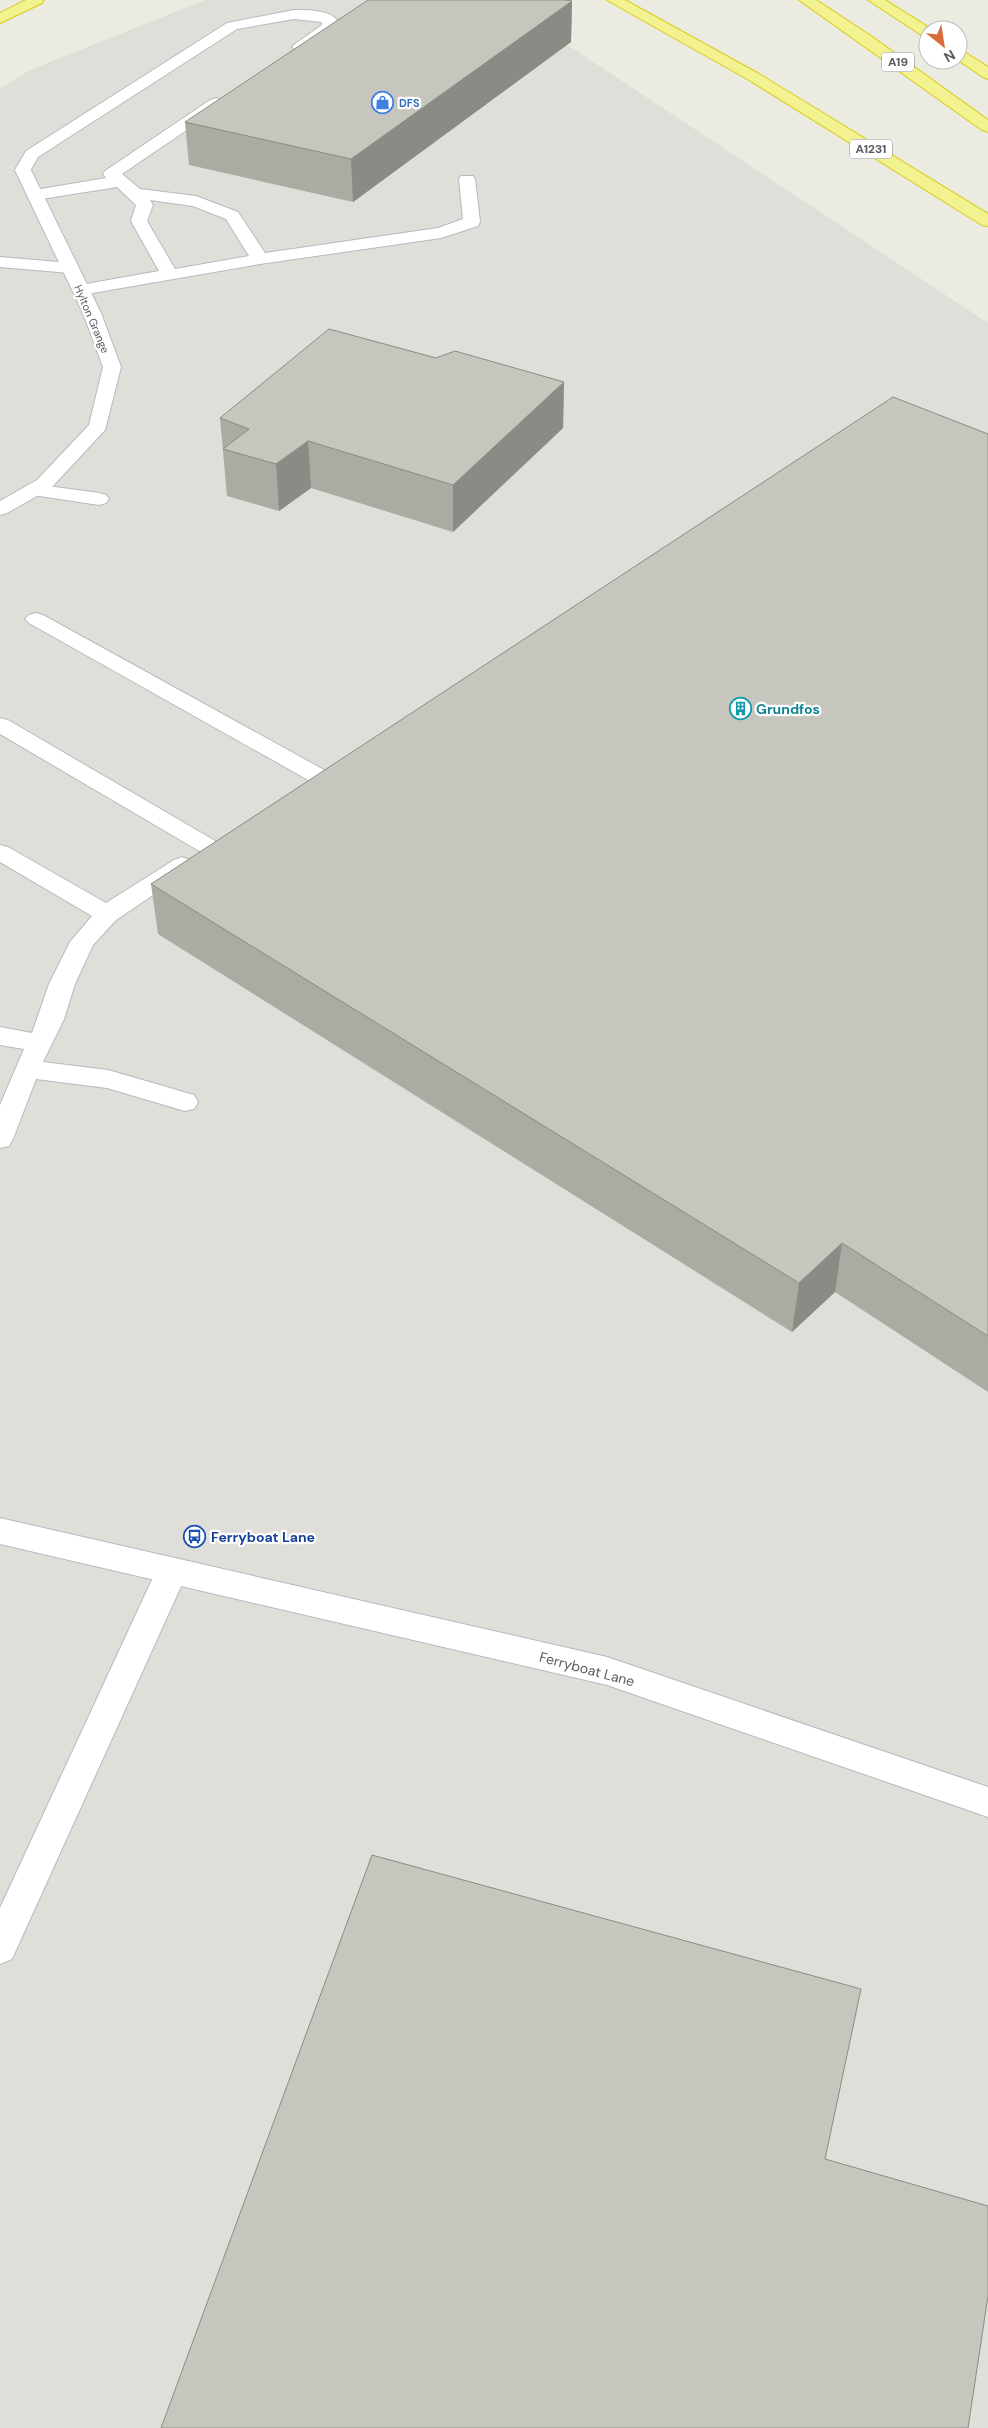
<svg xmlns="http://www.w3.org/2000/svg" width="988" height="2428" font-family="'DM Sans',sans-serif">
  <rect width="100%" height="100%" fill="#ebebe1"/>
  <path fill="#dfded9" d="M205,0H422L484,6L572,48L988,323V2428H0V89L30,70Z"/>
  <g fill="none" stroke-linecap="round" stroke-linejoin="round">
    <defs>
      <path id="lane" d="M294,10C307,10 329,10 337,20L336,27L305,50L300,52L292,47L295,44L322,25V22L294,19L237,29L38,157L29,173H17L15,170L26,151L227,23Z
        M216,98L222,100L224,103L222,106L122,174L140,189L196,196L238,212L265,253L438,228L463,219L459,179L461,176H473L475,179L480,222L478,226L441,238L260,264L81,295L75,294L72,290L75,286L159,271L131,221L136,205L117,187L35,200L29,199L27,195L29,191L106,178L103,174L105,171L210,100ZM150,200L193,206L226,219L249,256L175,269L147,221L153,205Z
        M0,257L70,263L76,264L79,268L76,272L70,273L0,267Z
        M33,484L99,493L106,495L109,499L106,503L99,505L26,494L23,490L26,486Z
        M36,613L43,615L326,771L329,776L326,781L318,783L310,781L29,623L25,619L29,615Z
        M0,718L8,720L217,842L221,847L217,852L209,854L201,852L0,734Z
        M0,845L8,847L106,903L174,860L182,857L190,860L194,865L190,870L116,920L93,945L75,984L64,1019L43,1062L108,1070L194,1095L198,1102L194,1109L185,1111L107,1088L36,1079L13,1139L9,1146L0,1148V1105L24,1049L0,1045V1027L32,1033L49,984L70,942L92,916L0,862Z"/>
      <path id="street" d="M23,165L29,167L31,170L101,313L121,367L105,430L51,488L7,513L0,515V501L37,480L89,425L103,367L83,313L15,170L17,167Z
        M172,1558L183,1562L188,1571L12,1959L0,1964V1908L156,1571L161,1562Z"/>
      <path id="secondary" d="M0,1518L607,1657L988,1787V1817L607,1685L0,1544Z"/>
      <path id="highway" d="M26,0H44L42,3L0,23V13Z
        M607,0H625L759,74L988,214V226L982,225L749,80Z
        M799,0H816L871,36L988,120V132L982,130Z
        M868,0H885L933,30H928V37L923,36Z
        M958,48L988,67V79L983,77L958,60Z"/>
    </defs>
    <use href="#lane" stroke="#b9b9bf" stroke-width="2"/>
    <use href="#street" stroke="#b9b9bf" stroke-width="2"/>
    <use href="#secondary" stroke="#b7b8bf" stroke-width="2"/>
    <use href="#highway" stroke="#d9cb14" stroke-width="2"/>
    <use href="#lane" fill="#fff" fill-rule="evenodd"/>
    <use href="#street" fill="#fff" fill-rule="evenodd"/>
    <use href="#secondary" fill="#fff" fill-rule="evenodd"/>
    <use href="#highway" fill="#f3f290" fill-rule="evenodd"/>
  </g>
  <path fill="#abaaa3" d="M572,1L571,42L353,202L189,165L185,122Z
    M436,358L564,382L563,428L453,532L311,488L279,511L227,496L220,418Z
    M988,434V1392L835,1292L792,1332L158,934L151,884Z"/>
  <path fill="#8b8b85" d="M572,1L571,42L353,202L351,159Z
    M564,382L563,428L453,532V485Z
    M308,441L311,488L279,511L276,464Z
    M842,1243L835,1292L792,1332L799,1283Z"/>
  <path fill="#c7c6be" stroke="#8b8b85" d="M368,0H566L572,1L351,159L185,122Z
    M329,329L436,358L455,351L564,382L453,485L308,441L276,464L223,449L249,429L220,418Z
    M893,397L988,434V1336L842,1243L799,1283L151,884Z
    M372,1855L861,1989L825,2159L988,2206V2296L968,2428H161Z"/>
  <defs>
    <symbol id="shop-ring" viewBox="-11 -11 22 22"><circle r="9.5" fill="#fff" stroke="#3f7fe0" stroke-width="1.5"/><path d="M-5-2.5h2.3a2.7 3.5 0 0 1 5.4 0H5L5.5 6h-11ZM-1.5-2.5h3a1.5 2.3 0 0 0-3 0Z" fill="#3f7fe0"/></symbol>
    <symbol id="building-ring" viewBox="-11 -11 22 22"><circle r="9.5" fill="#fff" stroke="#0f9aa8" stroke-width="1.5"/><path d="M-4-6H4V6H1V3H-1V6H-4ZM-2.5-4.3h1.7v1.8h-1.7ZM.8-4.3h1.7v1.8H.8ZM-2.5-1h1.7V.8h-1.7ZM.8-1h1.7V.8H.8Z" fill="#0f9aa8"/></symbol>
    <symbol id="bus-ring" viewBox="-11 -11 22 22"><circle r="9.5" fill="#fff" stroke="#1a4fb4" stroke-width="1.5"/><path d="M-5-6H5V4H4V6H2V4H-2V6H-4V4H-5ZM-3.5-4V0h7V-4ZM-3.5 1.2v1.5H-2V1.2ZM2 1.2v1.5H3.5V1.2Z" fill="#1a4fb4"/></symbol>
  </defs>
  <g fill-rule="evenodd">
    <use href="#shop-ring" x="370" y="90" width="25" height="25"/>
    <use href="#building-ring" x="728" y="696" width="25" height="25"/>
    <use href="#bus-ring" x="182" y="1524" width="25" height="25"/>
  </g>
  <g text-anchor="middle" stroke-width="4.5" stroke-linejoin="round" paint-order="stroke">
    <g font-size="11" font-weight="bold" fill="#366cbe" stroke="#fff" text-anchor="start">
      <text x="399" y="107">DFS</text>
    </g>
    <g font-size="11" fill="#5a5b61" stroke="#fff">
      <text transform="translate(92 319) rotate(67)" y="4">Hylton Grange</text>
    </g>
    <g fill="#fff" stroke="#8c8c90" stroke-width="1">
      <rect x="882" y="52.5" width="32" height="19" rx="4"/>
      <rect x="850" y="139.5" width="42" height="19" rx="4"/>
    </g>
    <g font-size="12" font-weight="bold" fill="#5a5b61">
      <text x="898" y="66">A19</text>
      <text x="871" y="153">A1231</text>
    </g>
    <g font-size="14" font-weight="bold" fill="#0d838f" stroke="#fff" text-anchor="start">
      <text x="756" y="714">Grundfos</text>
    </g>
    <g font-size="14" font-weight="bold" fill="#164399" stroke="#fff" text-anchor="start">
      <text x="211" y="1542">Ferryboat Lane</text>
    </g>
    <g font-size="14" fill="#5a5b61" stroke="#fff">
      <text transform="translate(587 1669) rotate(15)" y="5">Ferryboat Lane</text>
    </g>
  </g>
  <g transform="translate(943 45) rotate(150)"><circle r="24" fill="#ffffff" stroke="#bdbdc0"/>
  <path d="M0-4L9 19L0 12L-9 19Z" fill="#d96c39"/>
  <text y="-8" font-size="14" font-weight="bold" text-anchor="middle" fill="#5a5b61">N</text>
  </g>
</svg>
